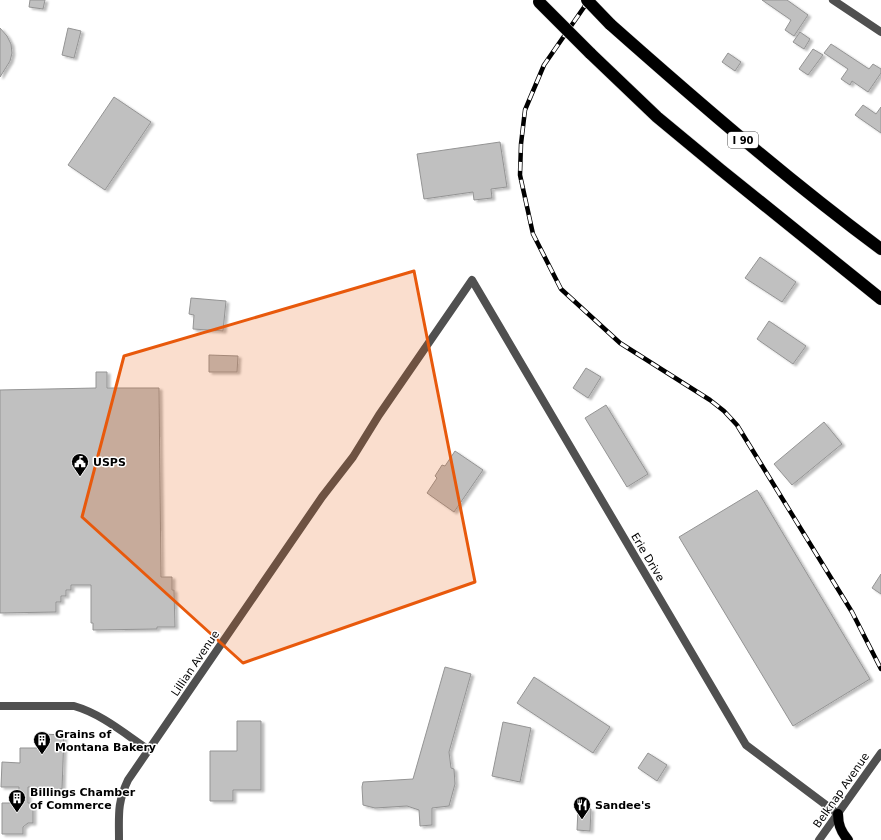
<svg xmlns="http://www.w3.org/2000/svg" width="881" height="840" font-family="'DejaVu Sans',sans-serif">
  <defs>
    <filter id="shadow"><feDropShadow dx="3" dy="2" stdDeviation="1" flood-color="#0004"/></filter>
  </defs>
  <rect width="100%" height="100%" fill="#fff"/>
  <path fill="#c0c0c0" stroke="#949494" filter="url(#shadow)" d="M30,0H45L43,9L29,7Z
    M762,0H787L808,15L794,36L785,30L791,20Z
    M0,28L7,36L11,44L12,53L10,61L0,77Z
    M68,28L81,31L74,58L62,55Z
    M800,32L810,39L804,49L793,42Z
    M831,44L869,69L873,64L881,69V73L868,92L852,81L850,85L841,79L848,69L824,53Z
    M813,49L823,55L808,75L799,69Z
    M728,53L741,62L735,71L722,62Z
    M114,97L151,122L105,190L68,165Z
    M863,105L876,114L881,107V133L855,115Z
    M500,142L507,187L491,189L492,198L474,200L473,192L424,199L417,154Z
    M760,257L796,282L782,302L745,278Z
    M191,298L226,301L223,331L193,329L194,315L189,314Z
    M769,321L806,346L793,364L757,339Z
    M209,355L238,356L237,372H209Z
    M586,368L601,377L588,398L573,388Z
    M96,372H107V388H159L161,577H172V590H174L175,627H157V629L93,630V623H91V585H71V590H66V596H61V602H56V612L0,613V390L96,388Z
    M606,405L648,474L627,487L585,418Z
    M824,422L842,444L792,485L774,464Z
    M455,451L483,470L454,512L427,493L437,478L435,476L442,465L445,466Z
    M757,490L870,679L793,726L679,537Z
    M881,574V594L872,588Z
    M445,667L471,674L449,752L451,768L454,769L455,784L449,806L432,808V825L420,826L419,810L407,806L375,808L363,805L362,787L363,782L413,779Z
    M534,677L610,727L593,753L517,703Z
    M237,721H261V790H233V801H210V751H237Z
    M503,722L531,728L520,782L492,776Z
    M42,734L64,735L62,789L28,787V803H33V823H28L23,827V834H2V803H18L19,787H1L2,762L20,763V748H41Z
    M648,753L667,765L657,781L638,768Z
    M578,809H591L590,831L577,830Z"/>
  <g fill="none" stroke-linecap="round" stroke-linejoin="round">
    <defs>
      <path id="primary" d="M838,814C838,825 841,832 848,840"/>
      <path id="highway" d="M610,24C698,102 787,179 881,249
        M590,53L657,117L721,170L881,299"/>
    </defs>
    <use href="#primary" stroke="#dbdbdb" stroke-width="11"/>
    <use href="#highway" stroke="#dbdbdb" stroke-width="13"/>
    <path stroke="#505050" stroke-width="8" d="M833,0L881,32
      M0,706H74C102,714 125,734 149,750
      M119,840C119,815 117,803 128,780L322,497L353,457L379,415L472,280L746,745L838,814
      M819,840L881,753"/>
    <use href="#primary" stroke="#000" stroke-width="10"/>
    <use href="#highway" stroke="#000" stroke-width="12"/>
    <defs>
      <path id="rail" d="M589,0L544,65L525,110L521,144L520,175L533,234L561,289L620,343L710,400L724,411L737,425L852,612L881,669"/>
    </defs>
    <use href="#rail" stroke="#000" stroke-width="4.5"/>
    <use href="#rail" stroke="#fff" stroke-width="3" stroke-dasharray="9" stroke-linecap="butt"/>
    <defs>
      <path id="highway-bridge" d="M587,0L610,24
        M539,2L590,53"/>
    </defs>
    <use href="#highway-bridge" stroke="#dbdbdb" stroke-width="13" stroke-linecap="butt"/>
    <use href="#highway-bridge" stroke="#000" stroke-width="12"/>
  </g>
  <path fill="#e8590c" fill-opacity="0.2" stroke="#e8590c" stroke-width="3" stroke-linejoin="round" d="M414,271L475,582L243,663L82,517L124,356Z"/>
  <defs>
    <symbol id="civic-pin" viewBox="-11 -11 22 30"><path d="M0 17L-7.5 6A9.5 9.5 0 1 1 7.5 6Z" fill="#000" stroke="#fff"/><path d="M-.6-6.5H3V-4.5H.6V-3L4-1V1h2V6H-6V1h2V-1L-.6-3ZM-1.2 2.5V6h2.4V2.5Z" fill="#fff"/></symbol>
    <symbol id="building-pin" viewBox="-11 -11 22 30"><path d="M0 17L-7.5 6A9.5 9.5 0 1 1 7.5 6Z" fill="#000" stroke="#fff"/><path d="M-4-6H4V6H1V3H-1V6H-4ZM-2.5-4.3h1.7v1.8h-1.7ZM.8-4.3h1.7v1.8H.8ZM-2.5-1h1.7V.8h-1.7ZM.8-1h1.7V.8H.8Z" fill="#fff"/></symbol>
    <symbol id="restaurant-pin" viewBox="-11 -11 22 30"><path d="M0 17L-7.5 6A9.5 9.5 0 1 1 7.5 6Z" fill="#000" stroke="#fff"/><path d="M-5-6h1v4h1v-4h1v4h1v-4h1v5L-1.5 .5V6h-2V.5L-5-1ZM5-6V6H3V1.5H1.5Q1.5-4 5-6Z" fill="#fff"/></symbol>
  </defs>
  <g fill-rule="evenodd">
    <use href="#civic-pin" x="70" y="452" width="20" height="27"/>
    <use href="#building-pin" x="32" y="730" width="20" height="27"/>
    <use href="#building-pin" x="7" y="788" width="20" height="27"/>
    <use href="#restaurant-pin" x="572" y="795" width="20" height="27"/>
  </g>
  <g text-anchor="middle" stroke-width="3" stroke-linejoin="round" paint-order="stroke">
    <rect fill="#fff" stroke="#4c4c4c" stroke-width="1" x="728" y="132" width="30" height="16" rx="3"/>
    <g font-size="10" font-weight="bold" fill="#000">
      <text x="743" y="144">I 90</text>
    </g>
    <g font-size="11" font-weight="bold" fill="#000" stroke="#fff" text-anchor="start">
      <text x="93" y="466">USPS</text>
      <text x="55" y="738">Grains of<tspan x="55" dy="13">Montana Bakery</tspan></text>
      <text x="30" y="796">Billings Chamber<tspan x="30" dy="13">of Commerce</tspan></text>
      <text x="595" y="809">Sandee's</text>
    </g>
    <g font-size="11" fill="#000" stroke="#fff">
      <text transform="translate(648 557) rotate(59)" y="4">Erie Drive</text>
      <text transform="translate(195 663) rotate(-56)" y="4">Lillian Avenue</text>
      <text transform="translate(841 790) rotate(-55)" y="4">Belknap Avenue</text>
    </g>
  </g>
</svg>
